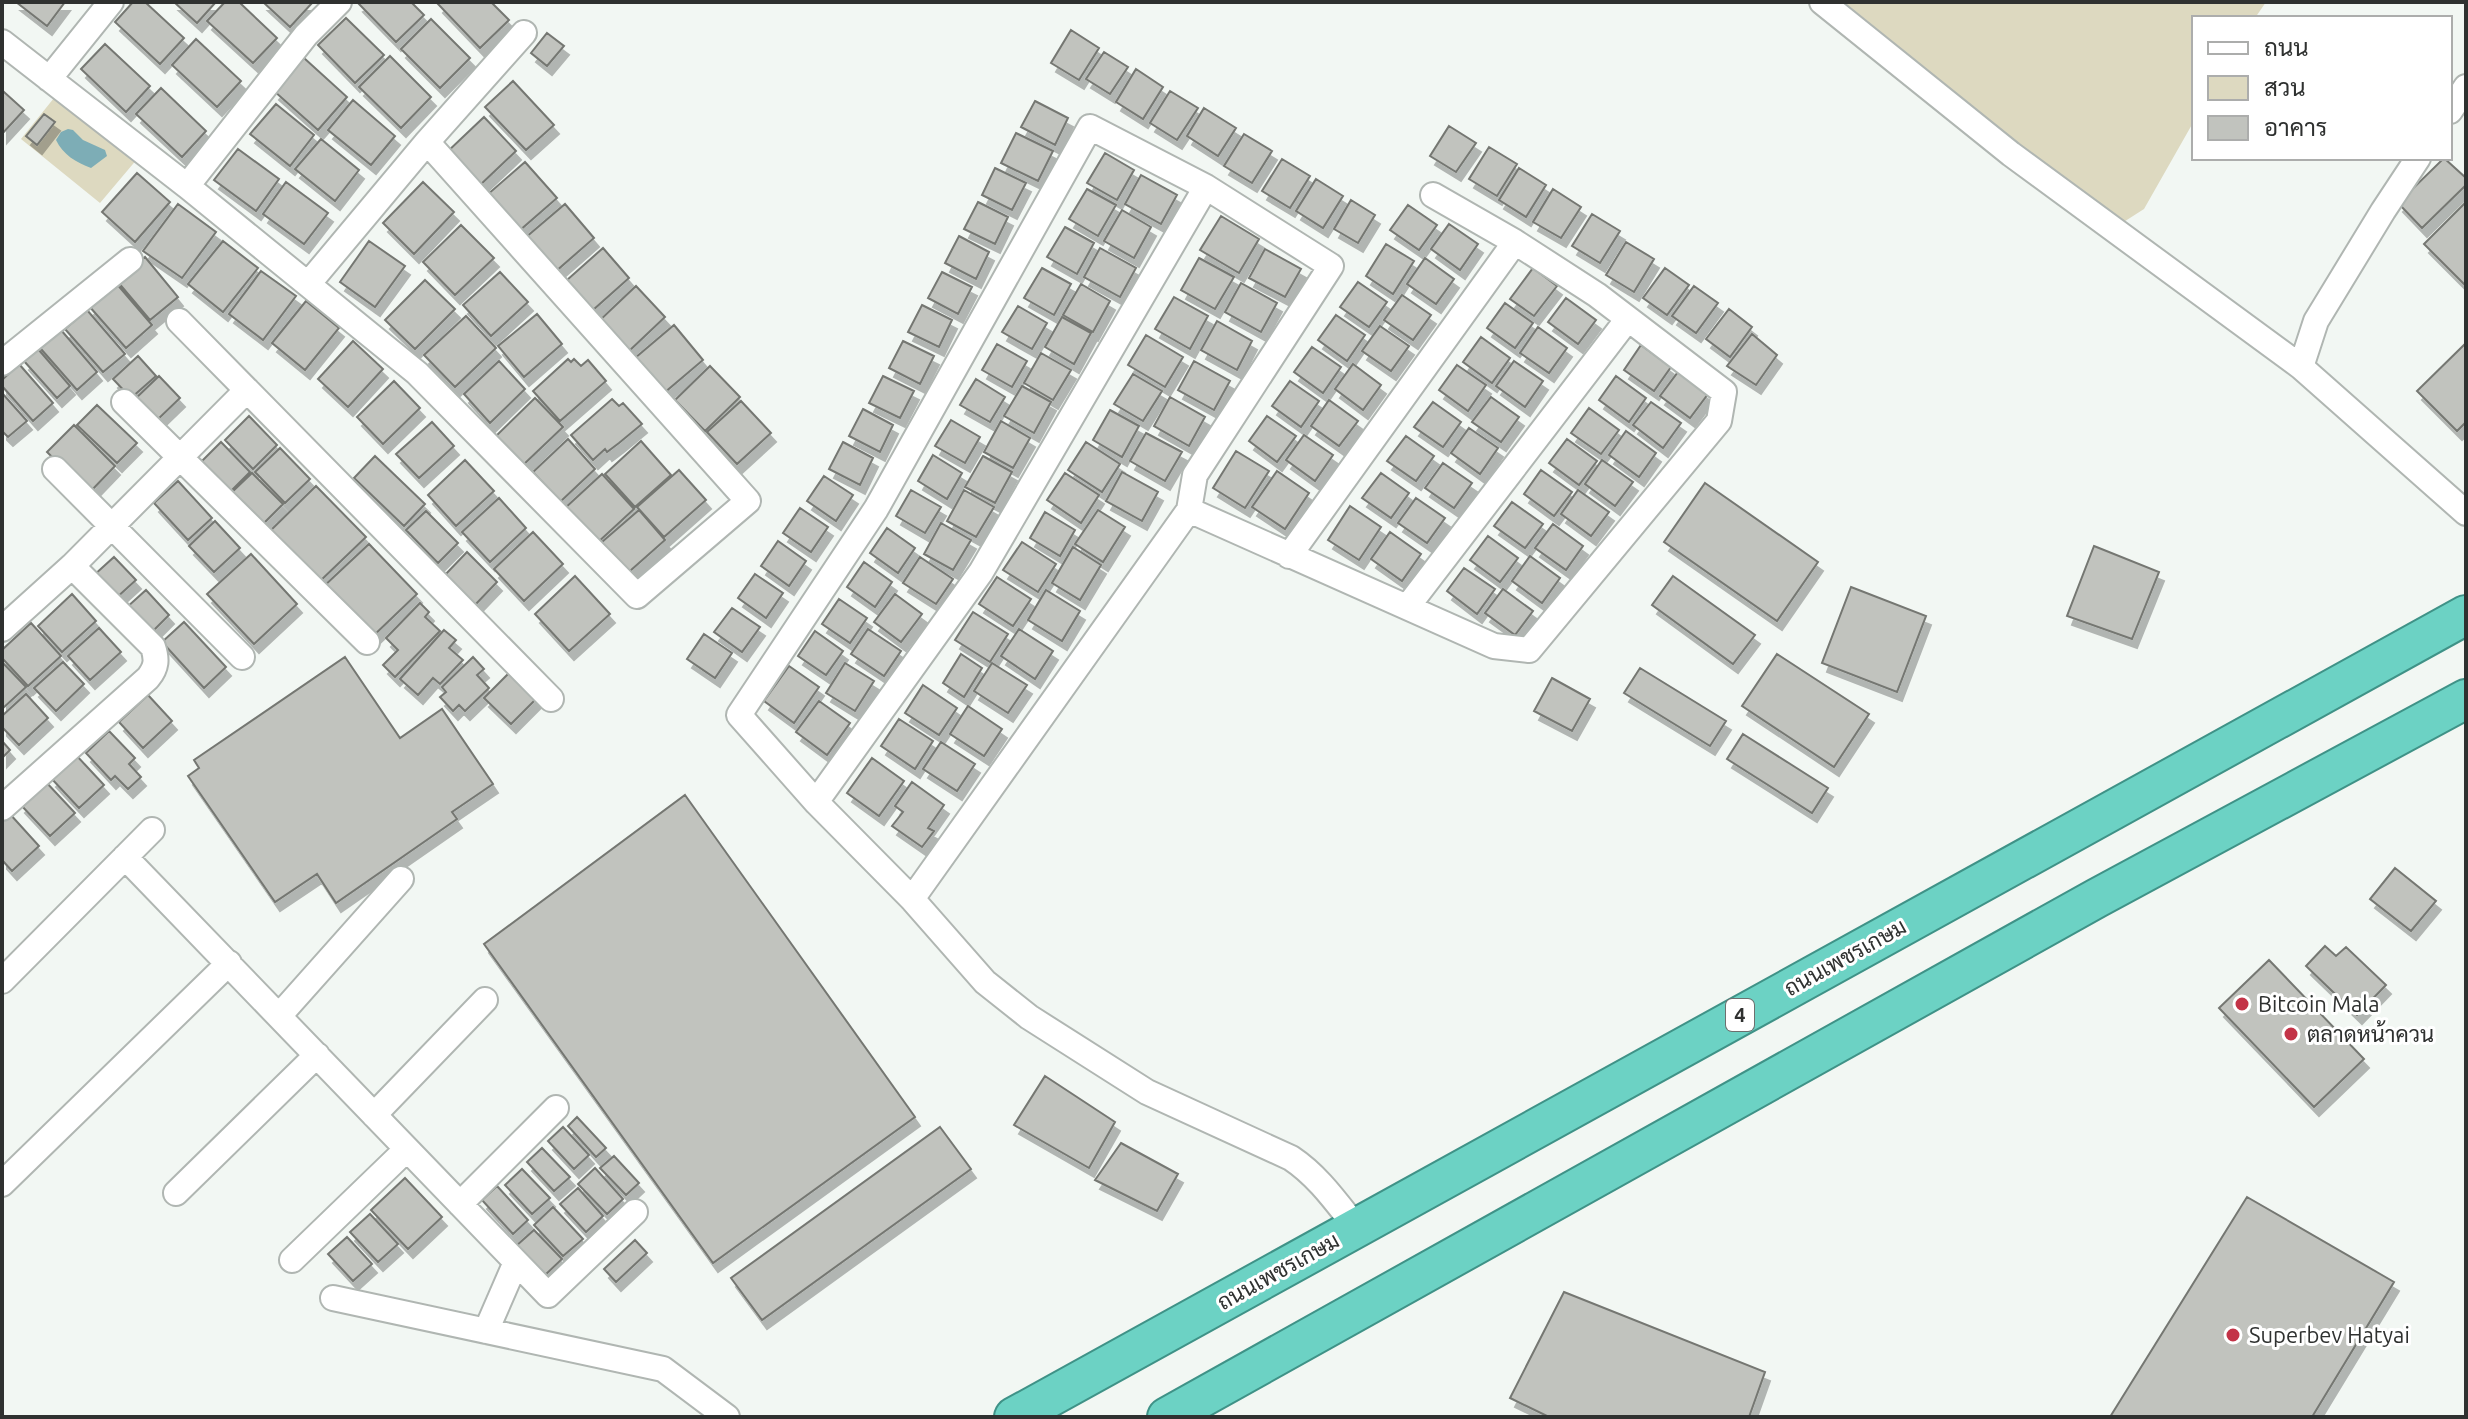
<svg xmlns="http://www.w3.org/2000/svg" width="2468" height="1419" font-family="Ubuntu,Sarabun,sans-serif">
  <defs>
    <filter id="shadow"><feDropShadow dx="5" dy="9" stdDeviation="0" flood-color="#0004"/></filter>
  </defs>
  <rect width="100%" height="100%" fill="#f2f7f3"/>
  <path fill="#ddd9c0" d="M1834,2H2266L2255,18H2194V121L2144,209L2108,232Z
    M58,93L138,158L100,203L21,139Z"/>
  <path fill="#7dadb6" d="M68,129L73,130L83,140L105,150L107,156L91,168C76,162 63,155 56,140L61,132Z"/>
  <path fill="#c1c3be" stroke="#757772" stroke-width="2" filter="url(#shadow)" d="M16,2H65L47,26Z
    M133,2H145L184,38L160,64L115,22Z
    M174,2H216L197,23Z
    M225,2H239L277,38L253,63L207,21Z
    M263,2H313L290,27Z
    M360,2H411L424,15L396,42L358,3Z
    M440,2H491L509,20L480,48L438,4Z
    M346,18L384,55L355,83L318,45Z
    M431,19L470,58L440,88L401,49Z
    M1071,30L1099,48L1079,80L1051,63Z
    M547,33L564,46L547,66L531,53Z
    M196,39L241,81L217,107L172,65Z
    M105,44L150,86L126,112L81,69Z
    M1104,52L1128,67L1110,94L1086,79Z
    M390,56L431,97L401,128L359,87Z
    M304,58L347,97L318,130L274,91Z
    M1136,69L1163,87L1143,119L1116,102Z
    M513,81L554,125L526,150L485,107Z
    M161,88L206,131L182,157L136,114Z
    M1170,91L1198,108L1177,140L1150,123Z
    M4,92L24,110L2,134V94Z
    M353,100L395,136L371,165L328,130Z
    M1035,101L1068,118L1055,145L1021,127Z
    M276,104L314,135L290,166L250,134Z
    M1204,108L1236,128L1218,156L1187,136Z
    M44,114L55,122L37,145L26,136Z
    M484,117L516,151L478,187L446,153Z
    M1449,126L1476,143L1456,172L1430,156Z
    M1016,133L1053,151L1038,181L1001,163Z
    M1244,134L1272,151L1252,183L1224,166Z
    M321,139L359,170L335,201L295,169Z
    M1489,147L1517,164L1497,196L1469,179Z
    M238,149L279,179L256,211L214,180Z
    M1105,153L1134,170L1117,200L1087,183Z
    M2444,158L2466,178V185L2422,228L2398,203Z
    M1282,159L1310,176L1290,208L1262,191Z
    M525,162L557,198L519,231L487,195Z
    M995,168L1026,183L1012,210L982,195Z
    M1519,168L1546,185L1526,217L1499,200Z
    M137,173L170,202L135,242L102,212Z
    M1141,175L1177,195L1161,224L1125,204Z
    M1316,179L1343,196L1323,228L1296,211Z
    M286,182L328,213L304,244L263,214Z
    M423,182L454,212L414,254L383,223Z
    M1087,189L1116,205L1098,236L1069,219Z
    M1553,189L1581,207L1561,238L1533,222Z
    M1351,200L1375,215L1358,243L1334,229Z
    M978,202L1008,217L995,244L964,229Z
    M2466,202V286L2424,244Z
    M178,204L216,232L182,278L143,251Z
    M565,204L594,238L555,272L525,238Z
    M1408,205L1437,225L1419,250L1390,230Z
    M1122,210L1151,227L1134,258L1104,241Z
    M1592,214L1620,231L1600,263L1572,246Z
    M1221,216L1259,239L1239,273L1200,250Z
    M1449,224L1478,244L1460,270L1431,249Z
    M461,225L494,258L455,295L423,262Z
    M1065,227L1094,243L1077,274L1047,257Z
    M959,236L989,252L976,279L945,263Z
    M223,241L258,268L223,312L188,284Z
    M369,241L405,266L375,307L340,282Z
    M1626,242L1654,259L1634,292L1606,275Z
    M1386,244L1414,261L1393,294L1366,276Z
    M603,248L629,278L593,310L567,280Z
    M1100,248L1136,268L1120,297L1084,277Z
    M1265,249L1301,269L1285,297L1249,278Z
    M145,257L178,297L150,320L117,281Z
    M1199,258L1234,277L1215,309L1181,290Z
    M1425,258L1454,279L1436,304L1407,284Z
    M1042,268L1071,284L1054,315L1024,298Z
    M1533,268L1557,286L1534,316L1510,299Z
    M1665,268L1689,285L1667,315L1643,298Z
    M261,271L296,296L263,340L229,314Z
    M500,272L528,302L491,336L463,305Z
    M942,272L972,287L958,314L928,298Z
    M425,280L455,309L415,349L385,320Z
    M1358,282L1387,302L1369,327L1340,307Z
    M116,283L152,325L126,348L89,306Z
    M1241,283L1277,303L1261,332L1225,312Z
    M1081,284L1110,301L1093,332L1063,315Z
    M636,286L665,317L628,352L599,321Z
    M1694,286L1718,303L1696,333L1672,316Z
    M1402,295L1431,315L1413,340L1384,320Z
    M1174,297L1208,316L1190,349L1155,329Z
    M1566,298L1596,320L1578,344L1548,322Z
    M306,301L339,328L305,370L272,343Z
    M1505,303L1533,323L1515,348L1487,328Z
    M922,305L952,320L939,347L908,332Z
    M1018,306L1047,323L1032,349L1002,332Z
    M1729,309L1752,327L1730,357L1706,339Z
    M87,310L125,354L103,372L65,329Z
    M537,314L562,344L524,377L498,346Z
    M1336,315L1365,335L1347,361L1318,340Z
    M466,316L496,348L455,387L424,355Z
    M1062,317L1091,333L1074,364L1045,347Z
    M1217,321L1252,341L1237,370L1201,350Z
    M55,323L97,372L77,390L34,341Z
    M674,325L703,360L664,393L635,358Z
    M1380,326L1409,346L1391,371L1362,351Z
    M1538,327L1567,348L1549,373L1520,353Z
    M1752,334L1777,355L1756,385L1727,366Z
    M1146,335L1183,357L1165,387L1128,365Z
    M1481,337L1510,358L1492,383L1463,362Z
    M353,341L383,369L348,407L318,379Z
    M903,341L934,356L920,384L889,368Z
    M2466,343V422L2457,431L2417,391Z
    M997,344L1027,361L1012,387L982,370Z
    M1641,345L1671,367L1654,391L1624,370Z
    M1312,347L1341,367L1323,393L1294,372Z
    M38,349L70,386L57,398L24,361Z
    M1041,353L1071,370L1053,400L1024,383Z
    M138,356L156,376L131,398L113,379Z
    M568,359L571,362L574,359L581,366L588,360L606,381L560,421L533,391Z
    M499,361L525,389L490,423L464,394Z
    M1194,361L1230,381L1214,410L1178,390Z
    M1514,361L1543,381L1525,407L1496,386Z
    M19,364L53,403L33,421L2,386V380Z
    M1353,364L1381,385L1363,410L1335,389Z
    M1457,365L1486,385L1468,411L1439,390Z
    M710,366L740,397L705,431L675,400Z
    M1678,372L1708,394L1690,418L1660,396Z
    M1133,374L1162,391L1143,421L1114,404Z
    M159,376L180,398L155,422L134,400Z
    M883,376L914,391L900,418L869,403Z
    M1616,376L1646,398L1629,422L1599,400Z
    M976,379L1005,397L990,422L960,405Z
    M394,381L420,408L383,444L357,417Z
    M1290,381L1319,401L1301,427L1272,406Z
    M1022,386L1051,402L1034,433L1004,416Z
    M2,393L27,421L8,437L2,431Z
    M1170,397L1205,417L1189,446L1154,426Z
    M1491,397L1519,417L1501,442L1472,422Z
    M535,398L563,427L522,466L495,437Z
    M612,399L619,406L623,403L642,424L619,443L607,452L605,449L593,460L571,435Z
    M1329,400L1358,421L1339,446L1311,426Z
    M741,401L771,433L737,464L707,432Z
    M1433,402L1461,422L1443,447L1414,427Z
    M1651,402L1681,423L1663,448L1633,425Z
    M97,405L137,443L117,463L77,425Z
    M1589,408L1619,430L1601,454L1571,433Z
    M863,409L893,425L880,452L849,436Z
    M1110,410L1139,426L1122,457L1093,440Z
    M249,416L277,445L253,469L225,440Z
    M1267,416L1296,436L1277,462L1249,441Z
    M951,420L980,437L965,463L935,446Z
    M1001,421L1030,438L1013,468L984,452Z
    M432,422L454,446L419,478L396,454Z
    M74,425L115,466L89,493L47,452Z
    M1469,428L1498,448L1480,474L1451,453Z
    M1626,431L1656,453L1639,477L1609,455Z
    M1146,433L1182,452L1165,481L1130,461Z
    M1304,435L1333,455L1315,481L1286,460Z
    M1406,436L1434,456L1416,481L1387,461Z
    M568,439L595,469L560,502L533,472Z
    M1567,439L1597,461L1579,485L1549,463Z
    M641,441L671,475L635,507L605,474Z
    M221,442L250,472L228,494L198,465Z
    M843,442L873,458L860,485L829,469Z
    M1086,442L1120,464L1102,492L1068,470Z
    M280,448L310,479L285,503L255,472Z
    M1236,451L1269,471L1245,508L1213,488Z
    M933,455L962,473L947,499L918,481Z
    M375,456L425,504L404,526L354,478Z
    M983,456L1012,472L995,503L965,487Z
    M465,460L494,491L456,526L428,495Z
    M1602,460L1633,482L1615,506L1585,484Z
    M1443,463L1472,483L1454,508L1425,488Z
    M679,470L706,500L664,537L637,507Z
    M1541,470L1572,492L1554,516L1524,494Z
    M1277,471L1309,493L1285,529L1252,507Z
    M1122,472L1158,492L1142,521L1106,501Z
    M252,473L283,504L261,526L230,494Z
    M1065,473L1099,495L1081,523L1047,500Z
    M1381,473L1409,493L1391,518L1362,498Z
    M602,474L634,509L596,544L564,509Z
    M824,476L853,495L836,521L807,501Z
    M178,481L212,518L188,540L154,503Z
    M1705,483L1818,562L1777,621L1664,542Z
    M316,486L366,537L317,584L267,534Z
    M911,490L941,507L925,533L896,516Z
    M964,490L994,507L976,537L947,521Z
    M1578,490L1609,512L1591,536L1561,514Z
    M499,498L526,528L490,562L462,532Z
    M1416,498L1445,518L1427,543L1398,523Z
    M1512,502L1543,524L1525,548L1494,526Z
    M1350,506L1381,527L1359,560L1328,540Z
    M800,508L828,527L811,552L783,533Z
    M639,510L665,540L622,578L595,548Z
    M1098,510L1125,527L1103,562L1075,544Z
    M426,511L458,543L438,563L406,530Z
    M1045,512L1075,530L1060,556L1030,538Z
    M215,521L240,548L214,572L189,546Z
    M941,523L971,540L953,570L924,554Z
    M1553,524L1583,546L1566,570L1535,548Z
    M887,528L915,548L898,573L870,553Z
    M533,532L563,564L524,601L494,569Z
    M1390,532L1421,554L1402,581L1371,559Z
    M1488,536L1518,558L1500,582L1470,560Z
    M778,541L806,561L789,586L761,566Z
    M1022,542L1056,564L1038,592L1003,570Z
    M369,544L417,594L371,638L323,587Z
    M2094,546L2159,572L2132,639L2067,616Z
    M1073,547L1101,565L1080,600L1052,583Z
    M467,552L497,582L474,606L443,577Z
    M251,554L297,604L254,644L207,594Z
    M1530,556L1560,578L1542,603L1512,581Z
    M114,557L136,580L115,599L93,576Z
    M920,557L953,579L936,604L903,583Z
    M864,562L892,582L875,607L847,587Z
    M1464,568L1495,589L1477,614L1447,591Z
    M755,574L783,593L766,618L738,598Z
    M575,576L610,614L569,651L535,614Z
    M1673,576L1755,635L1733,664L1652,605Z
    M997,577L1031,599L1013,626L979,604Z
    M1851,587L1926,616L1897,692L1822,663Z
    M1503,589L1533,611L1515,635L1485,613Z
    M146,590L169,615L150,634L126,608Z
    M1046,590L1080,611L1062,641L1028,620Z
    M72,594L96,621L62,652L38,626Z
    M895,594L922,614L901,642L874,622Z
    M839,599L867,618L850,643L822,624Z
    M420,603L429,612L425,617L440,631L395,677L383,665L398,650L386,638Z
    M732,608L760,627L742,652L714,632Z
    M973,612L1008,634L990,662L955,640Z
    M184,622L226,667L204,688L162,642Z
    M31,623L61,656L28,686L2,658V650Z
    M99,628L121,652L90,680L68,656Z
    M868,629L901,651L884,676L851,654Z
    M1019,629L1053,651L1035,679L1001,656Z
    M444,630L456,640L449,648L463,660L440,684L433,678L418,695L400,679Z
    M815,631L843,651L826,675L798,656Z
    M704,634L732,653L715,678L687,659Z
    M961,654L982,668L964,697L943,683Z
    M1777,654L1869,714L1834,767L1742,706Z
    M345,657L400,738L442,709L493,784L452,812L457,819L336,903L317,874L275,902L188,776L199,768L194,760Z
    M473,657L484,669L477,675L489,688L465,711L459,705L453,711L440,697L446,692L442,687Z
    M2,662L26,687L2,709Z
    M63,662L84,684L56,711L34,688Z
    M845,663L874,681L855,711L826,693Z
    M992,663L1027,685L1008,713L974,691Z
    M789,666L819,687L794,723L764,701Z
    M1640,668L1726,721L1710,746L1624,693Z
    M509,673L536,699L511,724L484,698Z
    M1552,678L1590,699L1572,731L1534,711Z
    M923,685L957,708L939,735L905,713Z
    M26,694L48,718L19,745L2,727V716Z
    M148,695L172,721L143,748L119,722Z
    M819,701L850,723L827,755L796,732Z
    M968,706L1002,729L984,756L950,734Z
    M899,719L933,741L915,769L881,746Z
    M109,731L135,758L129,764L141,777L128,789L115,776L111,780L86,753Z
    M1743,734L1828,788L1812,813L1727,759Z
    M2,741L10,750L2,758Z
    M941,742L975,764L957,791L923,769Z
    M76,755L104,785L79,808L51,778Z
    M872,758L904,781L879,816L847,793Z
    M45,781L75,813L50,836L20,804Z
    M912,782L944,805L928,828L934,831L922,847L892,826L903,812L895,806Z
    M685,795L915,1117L713,1263L484,944Z
    M9,813L39,846L12,871L2,860V820Z
    M2395,868L2436,901L2411,931L2370,899Z
    M2325,946L2336,956L2346,947L2386,985L2357,1015L2306,966Z
    M2269,960L2364,1059L2314,1107L2219,1008Z
    M1045,1076L1115,1122L1089,1168L1014,1125Z
    M577,1117L606,1148L596,1157L568,1126Z
    M563,1127L589,1155L574,1169L548,1141Z
    M940,1127L971,1169L762,1320L731,1278Z
    M1121,1143L1178,1174L1157,1211L1095,1180Z
    M542,1148L570,1177L554,1191L527,1162Z
    M614,1156L639,1183L626,1195L600,1168Z
    M595,1168L623,1199L607,1214L578,1184Z
    M522,1169L550,1198L532,1214L505,1185Z
    M405,1178L442,1217L408,1249L371,1210Z
    M497,1186L528,1220L513,1234L482,1200Z
    M578,1188L603,1216L586,1232L560,1204Z
    M2247,1197L2394,1282L2312,1417H2110Z
    M553,1207L583,1239L563,1256L534,1225Z
    M370,1214L398,1244L378,1262L350,1232Z
    M534,1230L562,1259L544,1276L516,1246Z
    M347,1237L372,1264L353,1281L328,1254Z
    M635,1240L647,1253L616,1282L604,1269Z
    M1564,1292L1765,1372L1749,1417H1549L1510,1398Z"/>
  <g fill="none" stroke-linecap="round" stroke-linejoin="round">
    <defs>
      <path id="minor" d="M339,2L306,35L187,186L417,373L637,596L748,501L427,142
        M1822,2L2011,154L2301,367L2466,513
        M2,42L187,186
        M49,79L111,2
        M2450,111L2466,87
        M309,283L427,142L524,33
        M179,321L551,699
        M2,363L130,260
        M2301,367L2316,321L2383,211L2418,158
        M124,402L367,642
        M55,469L242,657
        M1189,510L1494,646L1529,650L1719,421L1724,392L1597,295L1515,242L1433,195
        M1289,556L1515,242
        M1408,606L1627,320
        M2,629L72,566L247,390
        M816,802L981,572L1206,187
        M2,808L148,678C157,667 157,659 153,647L72,566
        M125,857L548,1295L635,1212
        M912,899L1189,510L1195,475L1331,266L1206,187L1090,127L876,509L739,715L816,802L912,899L985,982L1029,1017L1147,1092L1291,1158C1318,1176 1336,1202 1356,1227
        M2,981L152,830
        M279,1016L401,879
        M374,1115L485,1000
        M2,1184L229,963
        M176,1193L317,1055
        M460,1204L556,1108
        M292,1260L407,1149
        M333,1298L663,1369L727,1417
        M486,1331L516,1262"/>
      <path id="trunk" d="M1014,1417L2466,615
        M1167,1417L2097,898L2466,699"/>
    </defs>
    <use href="#minor" stroke="#b0b6b2" stroke-width="28"/>
    <use href="#trunk" stroke="#3f9287" stroke-width="42"/>
    <use href="#minor" stroke="#fff" stroke-width="24"/>
    <use href="#trunk" stroke="#6cd2c4" stroke-width="38"/>
  </g>
  <g fill="#c33347" stroke="#fff" stroke-width="3">
    <circle cx="2242" cy="1004" r="8"/>
    <circle cx="2291" cy="1034" r="8"/>
    <circle cx="2233" cy="1335" r="8"/>
  </g>
  <g text-anchor="middle" stroke-width="6" stroke-linejoin="round" paint-order="stroke">
    <rect fill="#fff" stroke="#6d6f6e" stroke-width="2" x="1726" y="999" width="28" height="32" rx="6"/>
    <g font-size="20" font-weight="bold" fill="#2f3130">
      <text x="1740" y="1022">4</text>
    </g>
    <g font-size="22" fill="#2f3130" stroke="#fff">
      <text transform="translate(1845 957) rotate(-29)" y="8">ถนนเพชรเกษม</text>
      <text transform="translate(1278 1271) rotate(-29)" y="8">ถนนเพชรเกษม</text>
    </g>
    <g font-size="22" fill="#2f3130" stroke="#fff" text-anchor="start">
      <text x="2258" y="1012">Bitcoin Mala</text>
      <text x="2307" y="1042">ตลาดหน้าควน</text>
      <text x="2249" y="1343">Superbev Hatyai</text>
    </g>
  </g>
  <rect width="2468" height="1419" fill="none" stroke="#2f3130" stroke-width="8"/>
  <rect x="2192" y="16" width="260" height="144" fill="#ffffff" stroke="#acadac" stroke-width="2"/>
  <rect x="2208" y="42" width="40" height="12" fill="#ffffff" stroke="#acadac" stroke-width="2"/>
  <text x="2264" y="56" font-size="24" fill="#2f3130">ถนน</text>
  <rect x="2208" y="76" width="40" height="24" fill="#ddd9c0" stroke="#acadac" stroke-width="2"/>
  <text x="2264" y="96" font-size="24" fill="#2f3130">สวน</text>
  <rect x="2208" y="116" width="40" height="24" fill="#c1c3be" stroke="#acadac" stroke-width="2"/>
  <text x="2264" y="136" font-size="24" fill="#2f3130">อาคาร</text>
</svg>
